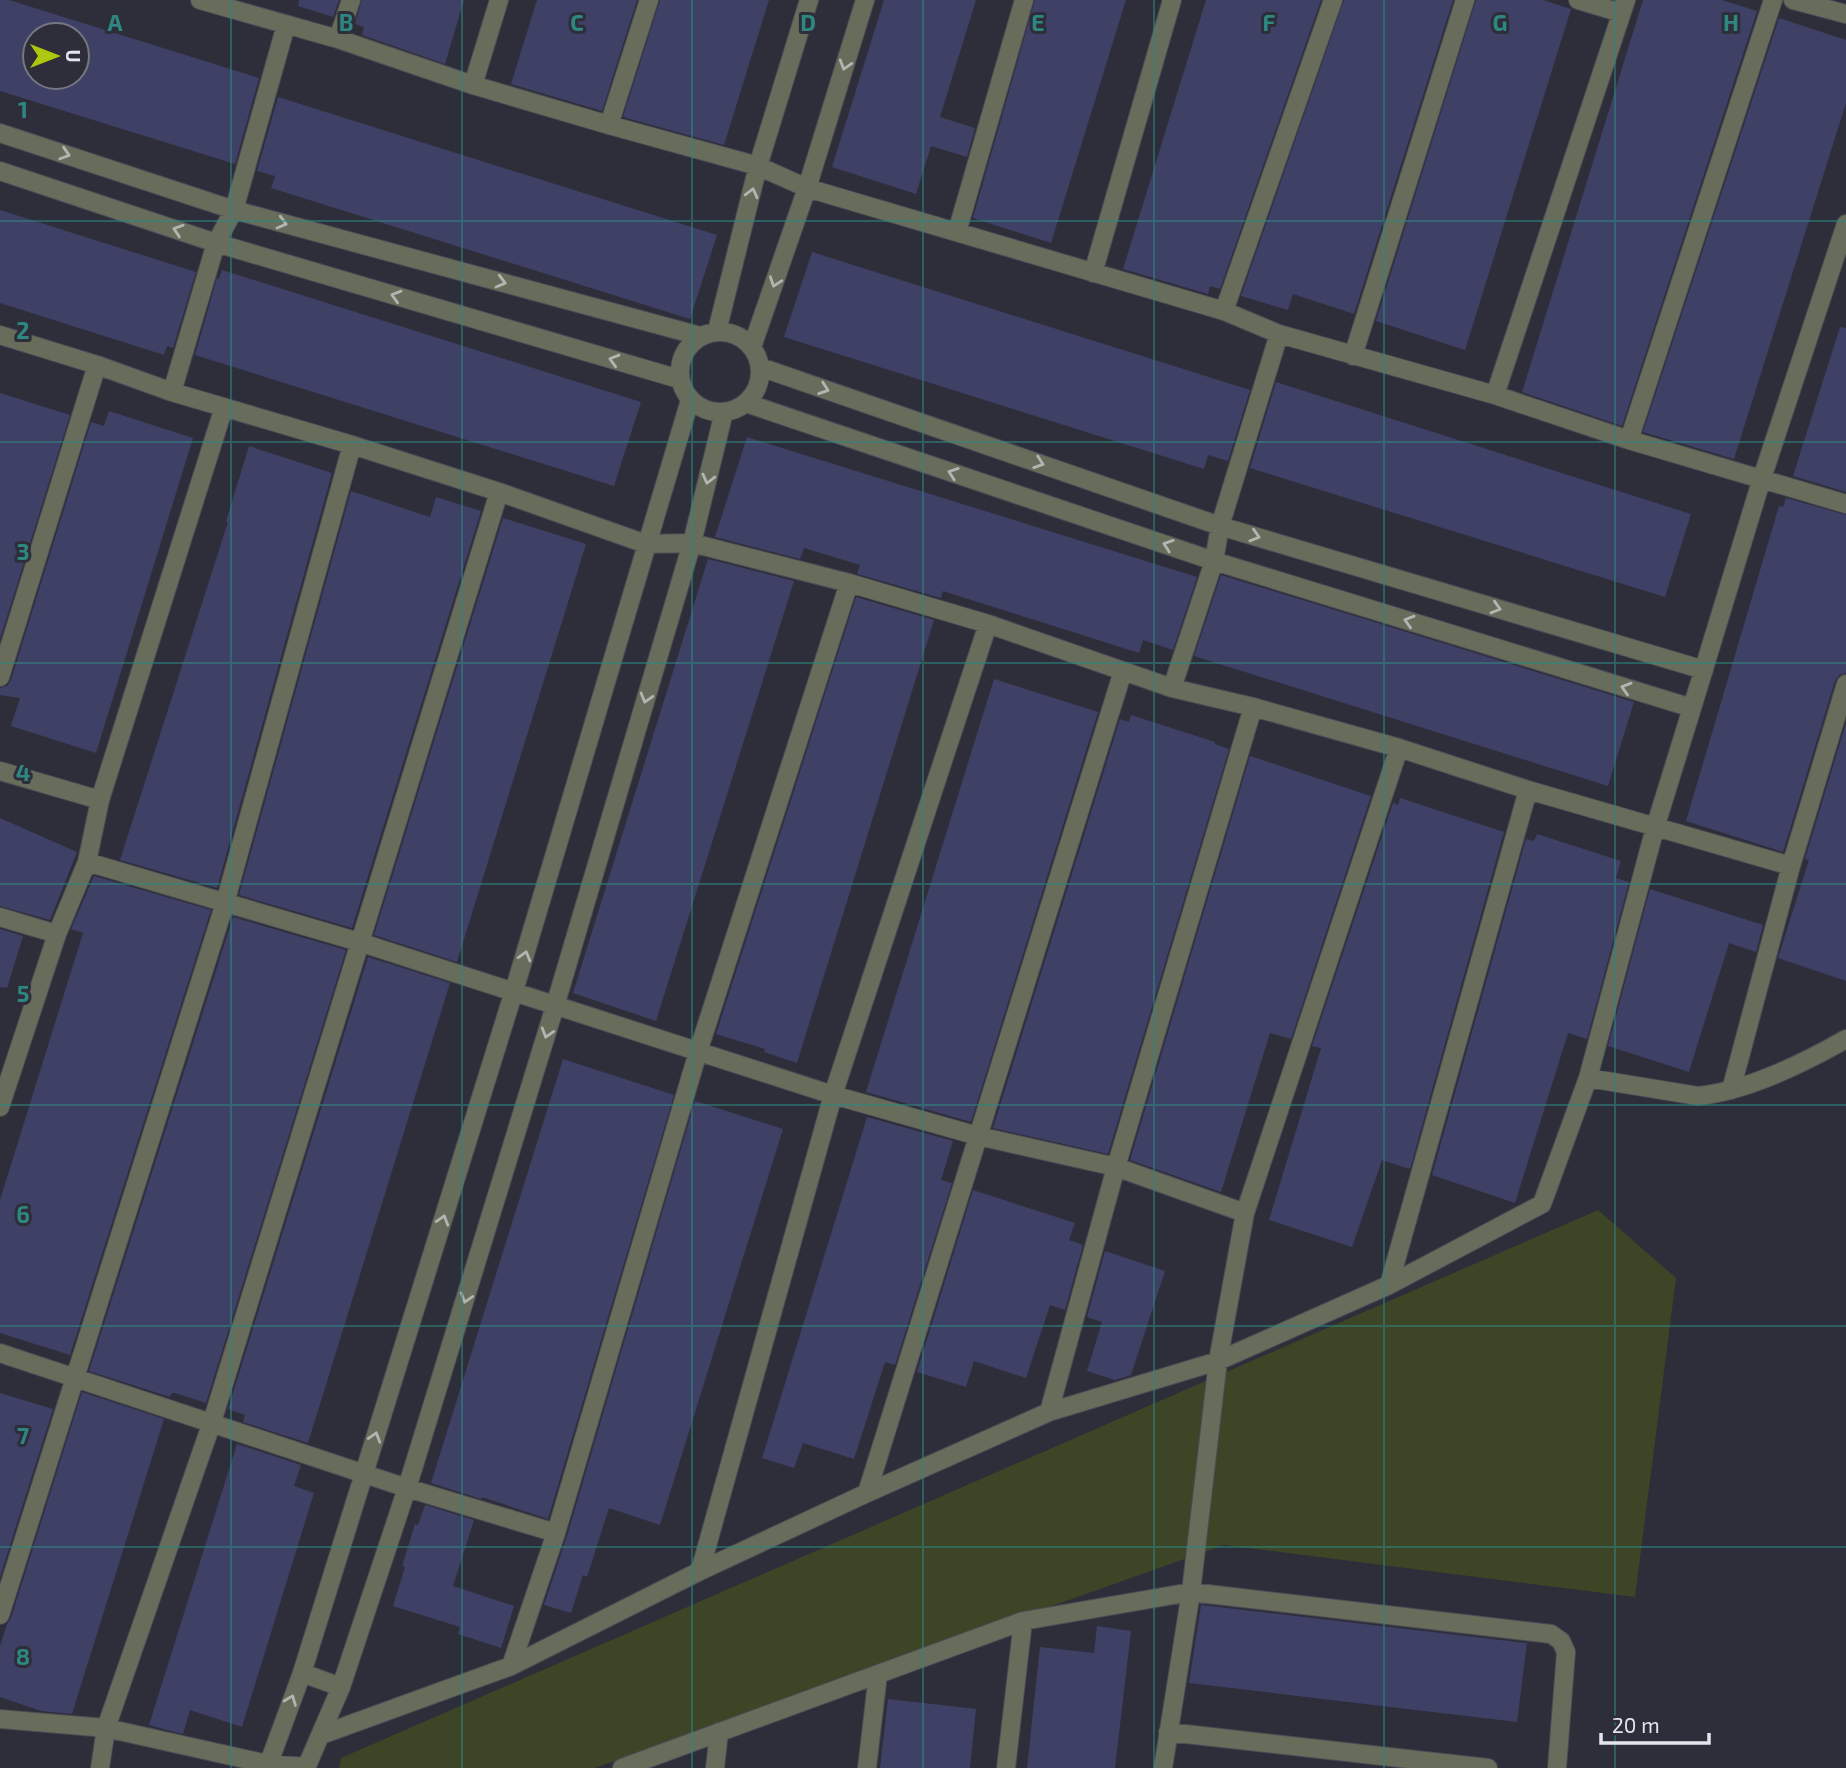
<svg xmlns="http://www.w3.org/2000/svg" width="1846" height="1768" font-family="'Exo 2',sans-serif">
  <rect width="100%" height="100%" fill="#2d2e39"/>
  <path fill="#3e4426" d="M1598,1210L1676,1278L1635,1597L1224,1545L595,1768H339L341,1758Z"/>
  <path fill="#3f4066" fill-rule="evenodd" d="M0,0H9L259,78L235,164L0,91ZM35,35H77V77H35Z
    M299,0H339L333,17L298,6Z
    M362,0H464L445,64L362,35L364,27L355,24Z
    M537,0H637L602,111L511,84Z
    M660,0H769L724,145L623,117Z
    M884,0H976L940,117L975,128L967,157L931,146L916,194L832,167Z
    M1035,0H1126L1051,243L973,218Z
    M1206,0H1321L1220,289L1210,286L1208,294L1123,269Z
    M1344,0H1453L1354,314L1293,294L1288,310L1241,296Z
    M1476,0H1543L1571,9L1465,350L1376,321Z
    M1643,0H1722L1757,11L1622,426L1522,392Z
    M1779,18L1846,40V103L1734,459L1643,432Z
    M278,97L717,235L690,319L271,188L275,176L257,171Z
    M0,210L196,272L173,348L167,346L164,355L0,303Z
    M812,252L1250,390L1228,461L1208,455L1204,469L784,337Z
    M222,270L641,402L614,486L195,355L217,278L219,279Z
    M1840,327L1846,328V492L1793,476Z
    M1276,382L1691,514L1665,597L1250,468Z
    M0,393L70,415L0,639Z
    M109,411L193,438L96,753L11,726L20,698L0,695V688L7,686L11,680L91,422L104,426Z
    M747,437L1197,577L1173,650L1143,640L1139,653L943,591L941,598L857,574L860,565L804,548L800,559L715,537Z
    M249,446L332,473L217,888L120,860L228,522L226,521Z
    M351,491L430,517L436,497L481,511L352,928L239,895Z
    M1786,498L1846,515V673L1839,675L1835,681L1783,852L1686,821L1779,506L1783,507Z
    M503,518L586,544L457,962L374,935Z
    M708,559L794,581L656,1021L573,993Z
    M1221,575L1634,702L1608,786L1194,656Z
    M856,597L934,620L797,1063L764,1052L765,1049L716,1034Z
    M994,679L1098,712L971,1122L866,1092Z
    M1131,715L1215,742V744L1229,749L1108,1154L993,1128L1120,719L1129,722Z
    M1846,723V981L1778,958L1809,860L1805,859Z
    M1250,756L1371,796L1291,1039L1270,1033L1221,1192L1130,1160Z
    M1400,798L1504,832L1410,1169L1382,1160L1352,1247L1269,1220L1321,1048L1312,1046L1393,803L1398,805Z
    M0,818L77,852L50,920L0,906Z
    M1537,834L1621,861L1616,878L1629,882L1587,1039L1568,1033L1515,1203L1432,1175L1526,839L1534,841Z
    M94,876L211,910L70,1355L0,1333V1200L83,933L71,929Z
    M1650,889L1763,925L1756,952L1729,943L1689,1072L1608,1046Z
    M233,917L346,950L206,1403L175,1393H172L170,1397L89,1371Z
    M0,929L23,936L7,988L0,987Z
    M368,957L450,983L308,1443L243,1422L245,1415L228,1409Z
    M563,1059L674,1095L548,1519L482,1497L481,1499L431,1483Z
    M695,1101L783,1129L660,1525L609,1508L587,1577L583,1575L571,1613L544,1605L567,1536Z
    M867,1117L953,1141L941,1180L952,1183L895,1365L885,1362L854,1459L803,1443L794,1468L762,1458Z
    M973,1190L1075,1223L1069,1240L1083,1245L1065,1310L1050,1305L1026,1378L974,1361L966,1387L917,1372Z
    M1105,1251L1165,1271L1131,1375L1115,1380L1087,1371L1102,1322L1087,1317Z
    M82,1392L164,1419L72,1714L41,1711L0,1697V1646L7,1624L11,1618Z
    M0,1393L53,1409L0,1577Z
    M237,1444L301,1465L294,1486L314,1493L242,1727L190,1710L183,1734L156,1727L149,1725Z
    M425,1505L474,1520L453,1586L514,1606L501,1648L458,1634L460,1627L393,1606L405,1567L402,1566L415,1524L418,1525Z
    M1201,1605L1527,1643L1517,1722L1189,1683Z
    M1097,1626L1131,1631L1115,1768H1027L1040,1647L1094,1653Z
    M888,1699L976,1709L970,1768H880Z"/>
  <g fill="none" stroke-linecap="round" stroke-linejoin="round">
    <defs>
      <path id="street" d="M200,0L338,39L473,85L609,125L758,166L807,188L1224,311L1279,334L1495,395L1629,440L1846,504
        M1578,0L1621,13
        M1793,0L1846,14
        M338,39L351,0
        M473,85L499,0
        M609,125L649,0
        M0,133L234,210L700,336
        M0,171L216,243L679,379
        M957,232L1024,0
        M1093,273L1172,0
        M1224,311L1333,0
        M717,331L758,166L809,0
        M680 372a40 40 0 1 1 80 0a40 40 0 1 1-80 0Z
        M0,335L97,365L172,392L352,445L499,492L646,544L692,543L849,583L988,624L1172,688L1253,707L1399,748L1528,790L1791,866
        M752,347L807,188L865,0
        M1353,356L1465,0
        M760,367L1220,526L1704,670
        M172,392L216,243L234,210L286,25
        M1495,395L1626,0
        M746,403L1214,561L1692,708
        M1629,440L1773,0
        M0,677L97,365
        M1172,688L1214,561L1220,526L1279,334
        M0,771L100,800
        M87,862L359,942L833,1095L978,1136L1116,1167L1245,1213
        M0,917L57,934
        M1588,1078L1698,1096C1746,1091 1804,1063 1846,1039
        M1731,1090L1791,866L1846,684
        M0,1107L57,934L87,862L100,800L224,407
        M1389,1285L1528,790
        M0,1353L407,1488L556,1533
        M1049,1412L1116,1167L1253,707
        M867,1493L1123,671
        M700,1571L833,1095L988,624
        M0,1615L225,903L352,445
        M511,1666L556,1533L698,1052L849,583
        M302,1673L341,1687
        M0,1719L106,1728L267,1764L307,1767
        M1168,1732L1488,1768
        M321,1735L511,1666L700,1571L867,1493L1049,1412L1218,1361L1389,1285L1542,1204L1588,1078L1655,828L1692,708L1762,478L1846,224
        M100,1768L106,1728L212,1422L499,492
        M267,1768L302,1673L514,991L690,400
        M306,1768L341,1687L407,1488L555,1006L692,543L724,412
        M622,1768L1023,1621L1191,1592L1551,1634L1561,1641L1566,1652L1557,1768
        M715,1768L719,1732
        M867,1768L878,1674
        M1006,1768L1023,1621
        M1163,1768L1191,1592L1218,1361L1245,1213L1399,748"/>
    </defs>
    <use href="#street" stroke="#4a4b56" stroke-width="20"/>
    <use href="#street" stroke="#686c5a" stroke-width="18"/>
  </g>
  <defs><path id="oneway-chevron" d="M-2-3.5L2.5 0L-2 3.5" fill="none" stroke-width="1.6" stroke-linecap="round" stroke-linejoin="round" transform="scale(1.75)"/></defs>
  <g stroke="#b2b5b2">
    <use href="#oneway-chevron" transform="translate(845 65) rotate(107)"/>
    <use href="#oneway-chevron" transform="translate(65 154) rotate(18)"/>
    <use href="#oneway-chevron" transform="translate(752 193) rotate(-76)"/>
    <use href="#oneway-chevron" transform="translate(282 223) rotate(15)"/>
    <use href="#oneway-chevron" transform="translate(178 230) rotate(-162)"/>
    <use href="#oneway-chevron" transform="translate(501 282) rotate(15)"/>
    <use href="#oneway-chevron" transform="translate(775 282) rotate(109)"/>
    <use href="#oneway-chevron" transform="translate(396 296) rotate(-164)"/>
    <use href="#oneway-chevron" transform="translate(614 360) rotate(-164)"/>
    <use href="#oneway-chevron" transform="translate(824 389) rotate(19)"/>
    <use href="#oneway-chevron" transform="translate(1039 463) rotate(19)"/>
    <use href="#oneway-chevron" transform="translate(953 473) rotate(-161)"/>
    <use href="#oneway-chevron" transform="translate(708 479) rotate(104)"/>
    <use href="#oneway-chevron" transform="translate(1255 536) rotate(17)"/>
    <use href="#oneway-chevron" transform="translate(1168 545) rotate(-161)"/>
    <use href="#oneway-chevron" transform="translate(1496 608) rotate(17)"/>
    <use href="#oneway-chevron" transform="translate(1409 621) rotate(-163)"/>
    <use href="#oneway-chevron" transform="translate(1626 688) rotate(-163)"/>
    <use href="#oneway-chevron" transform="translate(646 698) rotate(106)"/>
    <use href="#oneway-chevron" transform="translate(525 956) rotate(-74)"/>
    <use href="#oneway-chevron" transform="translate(547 1033) rotate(107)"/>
    <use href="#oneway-chevron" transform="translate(443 1220) rotate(-73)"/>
    <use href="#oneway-chevron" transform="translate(466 1298) rotate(107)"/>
    <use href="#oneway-chevron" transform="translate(375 1437) rotate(-73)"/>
    <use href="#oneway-chevron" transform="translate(291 1700) rotate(-69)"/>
  </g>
  <path fill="none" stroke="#2f8781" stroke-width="2" stroke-opacity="0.55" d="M231,0V1768M462,0V1768M692,0V1768M923,0V1768M1154,0V1768M1384,0V1768M1615,0V1768M0,221H1846M0,442H1846M0,663H1846M0,884H1846M0,1105H1846M0,1326H1846M0,1547H1846"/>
  <g font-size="23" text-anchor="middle" font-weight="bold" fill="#2f8781" stroke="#2d2e39" stroke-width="6" stroke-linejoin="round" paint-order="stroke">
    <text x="115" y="31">A</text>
    <text x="346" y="31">B</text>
    <text x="577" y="31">C</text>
    <text x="808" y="31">D</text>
    <text x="1038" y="31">E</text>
    <text x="1269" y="31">F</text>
    <text x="1500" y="31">G</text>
    <text x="1731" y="31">H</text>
    <text x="23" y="118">1</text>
    <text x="23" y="339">2</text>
    <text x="23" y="560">3</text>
    <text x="23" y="781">4</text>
    <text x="23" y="1002">5</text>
    <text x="23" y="1223">6</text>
    <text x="23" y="1444">7</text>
    <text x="23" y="1665">8</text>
  </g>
  <g transform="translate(56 56) rotate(90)"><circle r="33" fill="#2d2e39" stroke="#767781" stroke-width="2"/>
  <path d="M0-5L12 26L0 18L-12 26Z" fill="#adc610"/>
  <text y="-10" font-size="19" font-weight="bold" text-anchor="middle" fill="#e4e5ec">U</text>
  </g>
  <path d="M1601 1733v10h108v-10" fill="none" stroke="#e4e5ec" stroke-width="3.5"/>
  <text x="1612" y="1733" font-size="21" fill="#e4e5ec" stroke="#2d2e39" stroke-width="5" paint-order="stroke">20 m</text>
</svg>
